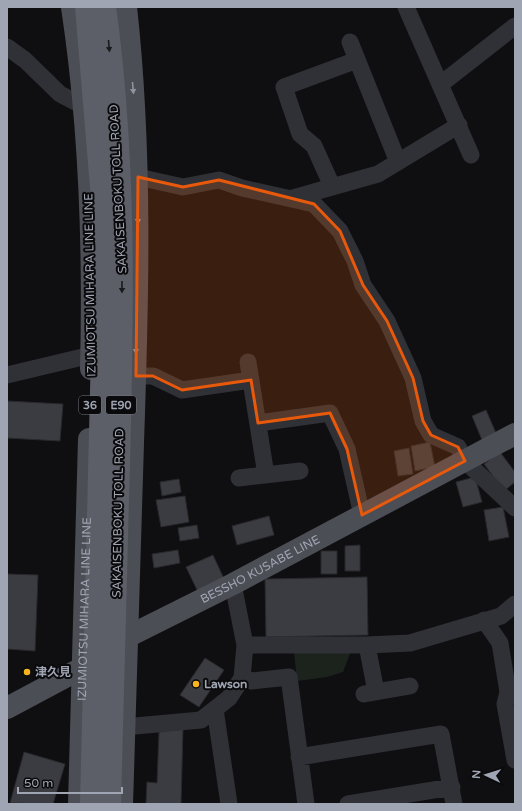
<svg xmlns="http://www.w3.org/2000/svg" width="522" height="811" font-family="'Varela Round','Noto Sans JP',sans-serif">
  <rect width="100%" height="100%" fill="#0f0f11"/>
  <path fill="#1c231d" d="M351,651L343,672L327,677L297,681L294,652Z"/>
  <path fill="#3b3c41" stroke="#29292d" d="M7,401L63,404L60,441L7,438Z
    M486,410L496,433L482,440L472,416Z
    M430,442L435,467L415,471L411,446Z
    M409,448L413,474L398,476L394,451Z
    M500,452L515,472V482L504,491L484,464Z
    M475,477L482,502L463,507L456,482Z
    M179,479L181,492L162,496L160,482Z
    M185,496L189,522L161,527L156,500Z
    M503,507L509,537L489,541L484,510Z
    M269,516L274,535L237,545L232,526Z
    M197,525L199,538L180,541L178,528Z
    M360,545V571H345V546Z
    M178,550L180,563L154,568L152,554Z
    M321,551H337V574H321Z
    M213,555L225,581L199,594L186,567Z
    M7,574L38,575L35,651L7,649Z
    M367,577L368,635L266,637L265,579Z
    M205,658L224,670L199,707L180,695Z
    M183,729L181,804H146L147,782L157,783L159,732Z
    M24,752L65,764L53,804L10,803Z"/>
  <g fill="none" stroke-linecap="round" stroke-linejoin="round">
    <path stroke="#303136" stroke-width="17" d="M406,7L471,155
      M350,42L398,162
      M7,47L25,60L60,94L83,106
      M441,84L515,26
      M138,177L183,187L219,180L242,188L314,204L340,231L355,261L363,285L387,321L413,378L423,421L431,435L458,447L465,461L515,508
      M332,186L314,146L300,134L284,87L357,60
      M293,198L378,174L459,125
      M248,362L266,475
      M7,375L91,355
      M136,376H153L182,390L251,380
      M258,423L330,413L347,449L362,515
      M239,478L300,471
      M484,620L500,643L508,692L505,704L515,760
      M245,645H367L410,643L501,616L515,604
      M367,645L376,692
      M242,678L252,681L289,677L306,804
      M364,694L410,686
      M215,709L229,804
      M124,727L201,720L229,698L242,678L245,645L233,584
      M299,757L441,734L454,804
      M348,804L452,787"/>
    <g stroke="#4c4e55" stroke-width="22">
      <path d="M72,7C90,126 94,249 91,369"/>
      <path id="s1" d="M7,708L82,668L127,637L233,584L515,434"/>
      <path id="s2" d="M79,804L89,439"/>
      <path d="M122,804C126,684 129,564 133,443C138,298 142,152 126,7"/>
    </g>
    <path stroke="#5c5f67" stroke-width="22" d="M86,7L103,211V309L91,804
      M105,7C126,158 123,311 119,463C116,577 113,690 110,804"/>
  </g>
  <defs><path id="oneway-solid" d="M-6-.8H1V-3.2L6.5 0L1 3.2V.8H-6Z"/></defs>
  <g fill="#1a1b1e">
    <use href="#oneway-solid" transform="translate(109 46) rotate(85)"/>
    <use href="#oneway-solid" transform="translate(122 287) rotate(90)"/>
  </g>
  <g fill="#8e949f">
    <use href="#oneway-solid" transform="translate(133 88) rotate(85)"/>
    <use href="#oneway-solid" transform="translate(138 218) rotate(90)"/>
    <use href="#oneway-solid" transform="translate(136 348) rotate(91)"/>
  </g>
  <path fill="#e8590c" fill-opacity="0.2" stroke="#e8590c" stroke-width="3" stroke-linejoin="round" d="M138,177L183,187L219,180L314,204L340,231L363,285L387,321L413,378L423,421L431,435L458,447L465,461L362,515L347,449L330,413L258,423L251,380L182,390L153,376H136Z"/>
  <g fill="#fab41e" stroke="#0a0a0c" stroke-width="1.5">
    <circle cx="27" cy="672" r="4"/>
    <circle cx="196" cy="684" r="4"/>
  </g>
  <g text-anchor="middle" stroke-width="4" stroke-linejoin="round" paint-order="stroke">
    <g fill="#0a0a0c" stroke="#727680" stroke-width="1">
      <rect x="79" y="396" width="22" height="18" rx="3"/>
      <rect x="106" y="396" width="30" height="18" rx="3"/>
    </g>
    <g font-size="11" font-weight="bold" fill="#9fa5b2">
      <text x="90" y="409">36</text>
      <text x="121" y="409">E90</text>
    </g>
    <g font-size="12" fill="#9fa5b2" stroke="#0a0a0c">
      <text transform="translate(118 189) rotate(-93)" y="4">SAKAISENBOKU TOLL ROAD</text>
      <text transform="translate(90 285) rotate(-91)" y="4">IZUMIOTSU MIHARA LINE LINE</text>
      <text transform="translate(118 513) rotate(-89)" y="4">SAKAISENBOKU TOLL ROAD</text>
      <text dy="4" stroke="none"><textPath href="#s1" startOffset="289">BESSHO KUSABE LINE</textPath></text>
      <text dy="4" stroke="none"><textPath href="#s2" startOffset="195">IZUMIOTSU MIHARA LINE LINE</textPath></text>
    </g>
    <g font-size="12" font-weight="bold" fill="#9fa5b2" stroke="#0a0a0c" text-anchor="start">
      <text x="35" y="676">津久見</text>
      <text x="204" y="688">Lawson</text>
    </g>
  </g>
  <rect width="522" height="811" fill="none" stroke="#9fa5b2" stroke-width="16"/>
  <g transform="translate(486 775) rotate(274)" stroke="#0a0a0c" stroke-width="3" paint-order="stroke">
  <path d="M0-3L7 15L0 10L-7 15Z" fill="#9fa5b2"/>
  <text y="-6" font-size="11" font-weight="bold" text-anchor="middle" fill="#9fa5b2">N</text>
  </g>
  <path d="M18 787v6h104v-6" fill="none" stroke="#9fa5b2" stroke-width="2"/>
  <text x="24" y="787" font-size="12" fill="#9fa5b2" stroke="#0a0a0c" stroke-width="3" paint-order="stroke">50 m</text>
</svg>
